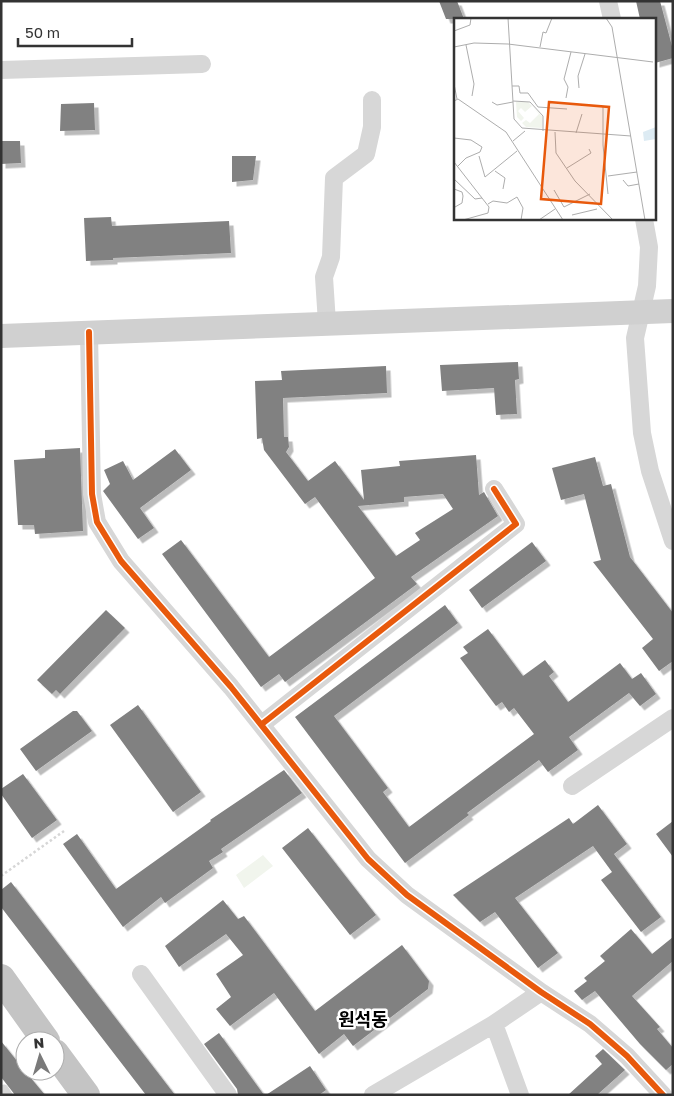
<svg xmlns="http://www.w3.org/2000/svg" width="674" height="1096" font-family="'Golos Text','Noto Sans KR',sans-serif">
  <defs>
    <filter id="shadow"><feDropShadow dx="4.5" dy="4.5" stdDeviation="0" flood-color="#0004"/></filter>
  </defs>
  <rect width="100%" height="100%" fill="#fff"/>
  <path fill="#f1f5ed" d="M263,855L273,866L244,888L236,875Z"/>
  <path fill="#818181" fill-rule="evenodd" filter="url(#shadow)" d="M439,1H457L464,19H446Z
    M636,1H660L673,50V58L655,63V19H640Z
    M94,103L95,130L60,131L61,104Z
    M1,141H20L21,163L1,164Z
    M232,156H256L253,180L232,182Z
    M111,217L112,226L229,221L231,253L113,258V260L86,261L84,218Z
    M518,362L519,379L515,380L517,414L496,415L494,388L442,391L440,365Z
    M386,366L387,393L283,398L284,437H288L289,447L286,452L308,481L335,461L364,500L361,470L400,466L399,461L476,455L479,495L484,492L498,516L411,577L417,584L285,682L279,674L261,687L162,554L181,540L269,657L375,578L315,497L305,504L264,450L262,438L257,439L255,381L282,380L281,371ZM443,494L453,509L415,533L420,540L396,556L358,506L404,502V497Z
    M80,448L83,531L35,534L34,525H18L14,460L45,458V450Z
    M175,449L191,470L140,508L154,528L138,539L103,491L110,484L104,470L123,461L133,480Z
    M595,457L603,486L611,484L630,557L673,613V661L659,671L642,648L653,639L593,562L601,560L584,494L561,500L552,468Z
    M532,542L546,561L482,608L469,590Z
    M445,605L458,623L334,716L388,788L383,792L409,827L534,734L514,708L509,712L502,702L496,706L460,658L468,653L463,647L488,629L523,676L545,660L554,672L549,676L568,702L620,663L632,679L641,673L656,694L640,706L629,693L569,737L578,750L548,772L539,760L467,813L469,815L405,863L295,717Z
    M106,610L125,628L60,694L56,690L52,694L37,680Z
    M138,705L201,792L173,812L110,725Z
    M73,711H77L92,731L36,771L20,749Z
    M284,770L302,793L221,849L223,852L209,861L213,868L165,903L161,897L123,927L63,844L77,834L116,889L211,821L210,820Z
    M23,774L57,820L32,838L1,794V789Z
    M598,805L627,844L614,854L661,917L641,932L601,880L612,872L593,846L515,898L558,953L538,968L495,912L480,922L453,895L569,818L573,824Z
    M673,821V857L656,834Z
    M308,828L376,915L350,935L282,848Z
    M11,882L175,1095H146L1,907V890Z
    M223,900L238,919L244,916L315,1011L402,945L429,981L428,989L353,1046L344,1034L319,1054L274,993L230,1026L216,1009L231,997L216,974L243,955L226,934L179,967L165,946Z
    M631,929L652,954L673,937V961L632,996L660,1027L657,1029L673,1048V1064L666,1070L640,1044L595,991L582,1000L574,991L587,981L584,978L605,961L600,956Z
    M219,1033L264,1095H238L237,1089L204,1044Z
    M1,1041L25,1071L45,1095H15L1,1077Z
    M603,1049L625,1070L597,1095H568L602,1064L595,1056Z
    M310,1066L326,1090L319,1095H266Z"/>
  <g fill="none" stroke-linecap="round" stroke-linejoin="round">
    <path stroke="#d6d6d6" stroke-width="2.5" stroke-dasharray="2.5 2.5" stroke-linecap="butt" d="M1,876L64,831"/>
    <path stroke="#d7d7d7" stroke-width="9" d="M4,1089L8,1095"/>
    <path stroke="#d7d7d7" stroke-width="18" d="M608,1L612,19
      M1,70L202,64
      M644,219L649,247L647,286L635,338L642,433L650,471L673,541
      M327,323L324,277L331,257L334,178L366,154L372,127V100
      M89,332L92,494L97,522L121,561L231,687L368,859L407,895L541,992L590,1024L627,1056L663,1095
      M262,724L516,524L494,489
      M572,786L673,718
      M141,974L228,1095
      M494,1024L520,1095
      M373,1095L494,1024L541,992"/>
    <path stroke="#d0d0d0" stroke-width="24" d="M1,336L673,311"/>
    <path stroke="#c4c4c4" stroke-width="28" d="M1,978L46,1041
      M55,1053L86,1095"/>
    <defs>
      <path id="cycleway" d="M89,332L92,494L97,522L121,561L231,687L368,859L407,895L541,992L590,1024L627,1056L663,1095
        M262,724L516,524L494,489"/>
    </defs>
    <use href="#cycleway" stroke="#fff" stroke-width="9"/>
    <use href="#cycleway" stroke="#e8590c" stroke-width="6"/>
  </g>
  <g text-anchor="middle" stroke-width="5" stroke-linejoin="round" paint-order="stroke">
    <g font-size="18" font-weight="bold" fill="#000" stroke="#fff">
      <text x="363" y="1026">원석동</text>
    </g>
  </g>
  <g transform="translate(454 18)">
    <rect width="202" height="202" fill="#fff"/>
    <path d="M62,84H74L88,98V110L72,109L68,105L72,102L76,105L85,96L78,88L71,94L67,90L64,93L70,100L67,103L63,99Z" fill="#f1f5ed"/>
    <path d="M202,109V121L190,123L189,114Z" fill="#ddebf3"/>
    <path fill="none" stroke="#adadad" stroke-width="1" d="M54,0L60,101L68,110L177,118M152,0L158,9L191,202M0,13L16,7L17,0M12,27L20,66L18,78M0,29L20,25L54,26L199,44M86,29L89,14L92,15L98,0M0,66L3,81M58,68H65L66,75H74L84,89L113,91M125,70L124,58L131,36M112,80L114,69L110,61L117,34M0,83L4,81L52,114L109,202M59,83L76,84L89,98V113M38,84L43,87L59,84M149,88V127L154,176M101,114L102,135L121,163L159,202M122,115L128,96M0,120L17,122L28,129L26,134L12,140L4,148M59,123L71,113M25,138L31,159L63,133M0,144L35,189L34,195L9,202M113,150L137,135L135,131M41,153L51,160L49,171M154,158L183,154M0,161L21,181L28,180M169,162L174,168L185,166M0,171L8,174L9,178L8,185L1,189M100,172L110,189L136,176M34,186L39,183L53,185L63,179L69,190L67,202M118,197L143,191M85,202L101,191"/>
    <path fill="#e8590c" fill-opacity="0.15" stroke="#e8590c" stroke-width="2.5" d="M95,84L155,89L147,186L87,181Z"/>
    <rect width="202" height="202" fill="none" stroke="#333" stroke-width="2.5"/>
  </g>
  <rect width="674" height="1096" fill="none" stroke="#333333" stroke-width="5"/>
  <g transform="translate(40 1056) rotate(355)"><circle r="24" fill="#ffffff" stroke="#adadad"/>
  <path d="M0-4L9 19L0 12L-9 19Z" fill="#7a7a7a"/>
  <text y="-8" font-size="14" font-weight="bold" text-anchor="middle" fill="#333333">N</text>
  </g>
  <path d="M18 38v8h114v-8" fill="none" stroke="#333333" stroke-width="2.5"/>
  <text x="25" y="38" font-size="15" fill="#333333" stroke="#ffffff" stroke-width="4" paint-order="stroke">50 m</text>
</svg>
